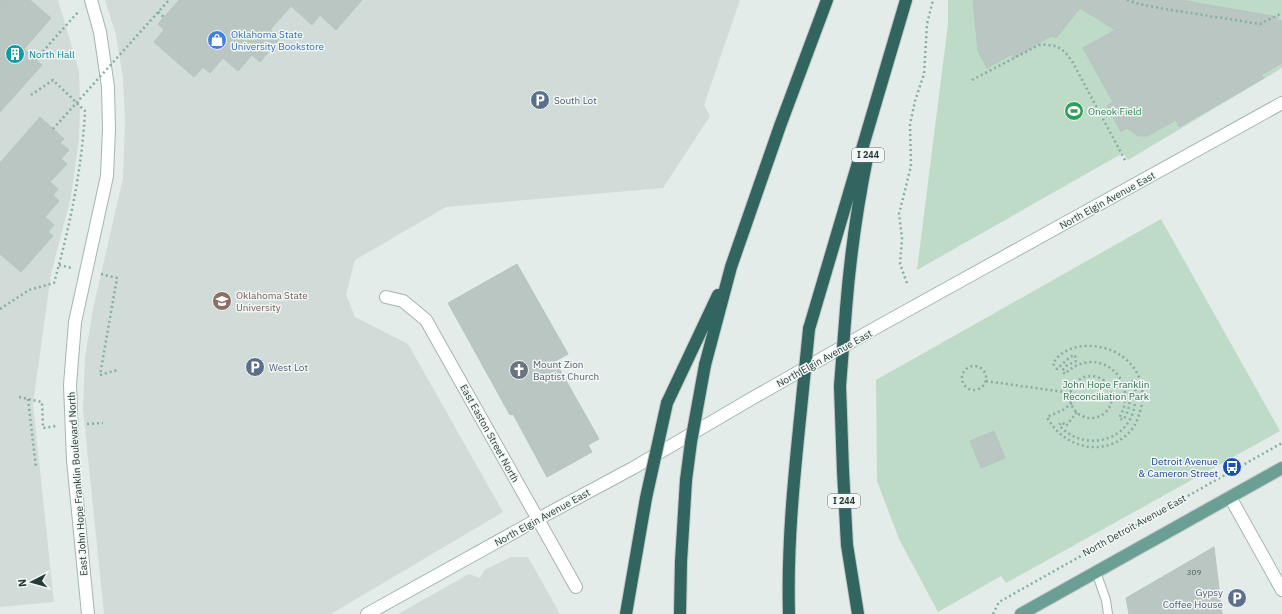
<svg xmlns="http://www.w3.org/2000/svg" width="1282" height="614" font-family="'IBM Plex Sans',sans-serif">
  <rect width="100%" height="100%" fill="#e3ece9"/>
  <path fill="#d1dbd8" d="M0,0H58L79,71L80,105L79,139L71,197L51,274L33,404L54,602L0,607Z
    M105,0H740L704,105L710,116L663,188L446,207L355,260L346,294L355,317L408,344L503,512L331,614H104L83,409L85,358L93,309L123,178L125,121L123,78L116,35Z
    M511,557H528L560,614H398L469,574L480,578L484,570Z"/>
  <path fill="#bedbc8" d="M948,0H1282V68L1128,160L1123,153L917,270L948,24Z
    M1161,219L1280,431L1006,583L1001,576L938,612L899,539L877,481L876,380Z"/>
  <path fill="#b9c6c2" stroke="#b6c5c0" d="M0,0H30L51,18L24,49L42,65L0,112Z
    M179,0H362L336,30L320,15L312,25L291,6L270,30L280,38L260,62L252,55L238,71L223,58L210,73L203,67L194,77L154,42L164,30L158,24Z
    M973,0H1181L1278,17L1277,20L1282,21V63L1261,75L1264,78L1179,127L1176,120L1147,136H1138L1127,128L1121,132L1107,106L1113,102L1083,48L1115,30L1080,8L1056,38L1051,36L1014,58L1012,54L987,68L978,51Z
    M40,117L64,139L60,143L69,150L61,159L67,164L50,182L58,189L53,195L59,201L45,217L54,225L48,232L53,236L21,272L0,254V163Z
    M517,264L568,354L555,361L599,439L588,445L592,452L547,477L513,414L510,415L448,303Z
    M994,431L1005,458L981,468L970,441Z
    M1214,547L1222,614H1129L1126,598Z"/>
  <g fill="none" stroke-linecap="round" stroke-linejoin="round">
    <defs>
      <path id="lane" d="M1096,572L1106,600L1108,614"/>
      <path id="street" d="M386,297L403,301L426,320L576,587"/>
      <path id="secondary" d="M1230,497L1282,590
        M88,614L73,460L70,385L75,322L107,176L109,129L108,87L100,32L91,0
        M367,614L538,519L633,468L751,399L879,326L1282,103"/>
      <path id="primary" d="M1021,614L1282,468"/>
      <path id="highway" d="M846,309C850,258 857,208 867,158
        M809,329L906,0
        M705,365L731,267L780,126L827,0
        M840,386L843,471L847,545L858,614
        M667,403L718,295
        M626,614L646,498
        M680,614L681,562L686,480
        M789,614C787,545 794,477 801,409"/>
    </defs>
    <use href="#lane" stroke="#a6b4b0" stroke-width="10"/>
    <use href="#street" stroke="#a6b4b0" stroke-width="14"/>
    <use href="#secondary" stroke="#a2b7b1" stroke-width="14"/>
    <use href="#primary" stroke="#c2c8c7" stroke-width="14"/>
    <use href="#highway" stroke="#c2c8c7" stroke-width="14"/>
    <path stroke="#86ada4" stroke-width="2.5" stroke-dasharray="2 3" stroke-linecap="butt" d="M1127,0L1139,4L1165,9L1260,24L1282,13
      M158,12L164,17
      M36,59L79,11
      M972,80L1039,45C1056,44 1062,47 1072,61L1126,162
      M59,265L72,268
      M101,274L117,278L100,375L117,370
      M907,283L900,264L902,238L899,214L911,166L910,124L915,101L924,74L927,24L933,0
      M0,309L29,290L54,283C70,226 82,169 85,111L53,80L31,95
      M962 378a12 12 0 1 1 24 0a12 12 0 1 1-24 0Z
      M1070 397a21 21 0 1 1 42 0a21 21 0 1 1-42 0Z
      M986,381L1071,393
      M19,397L42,402L43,428L56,426
      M28,399L36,468
      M1072,403L1063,410L1047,417C1064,450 1109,459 1133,428C1137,422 1139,415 1141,408C1149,375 1125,348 1092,346C1077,345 1060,350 1053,364L1057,369L1070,357L1075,355L1076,361L1066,366L1062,371L1065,374C1097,342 1142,380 1119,418L1123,420C1131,408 1131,397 1128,383L1133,381C1136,388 1136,395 1135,402C1132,441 1084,454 1059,425L1062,422L1066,426L1077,412
      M87,424L103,423
      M993,614L999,602L1282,443"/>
    <use href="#lane" stroke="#fff" stroke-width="8"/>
    <use href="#street" stroke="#fff" stroke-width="12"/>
    <use href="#secondary" stroke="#fff" stroke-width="12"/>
    <use href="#primary" stroke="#6b9e95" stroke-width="12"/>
    <use href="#highway" stroke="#32655f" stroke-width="12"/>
    <defs>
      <path id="highway-bridge" d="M840,386L846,309
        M801,409L809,329
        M686,480L691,442L705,365
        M646,498L667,403"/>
    </defs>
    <use href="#highway-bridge" stroke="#c2c8c7" stroke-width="14" stroke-linecap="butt"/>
    <path stroke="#86ada4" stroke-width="2.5" stroke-dasharray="2 3" stroke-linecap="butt" d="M53,129L169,0"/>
    <use href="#highway-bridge" stroke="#32655f" stroke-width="12"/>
  </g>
  <defs>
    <symbol id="shop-disc" viewBox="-11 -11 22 22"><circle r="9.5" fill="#3f7fe0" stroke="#f3f8f6"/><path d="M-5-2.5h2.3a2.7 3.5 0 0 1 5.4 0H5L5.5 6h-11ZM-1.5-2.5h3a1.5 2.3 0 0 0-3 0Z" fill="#fff"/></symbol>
    <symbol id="building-disc" viewBox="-11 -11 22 22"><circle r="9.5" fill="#0f9aa8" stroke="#f3f8f6"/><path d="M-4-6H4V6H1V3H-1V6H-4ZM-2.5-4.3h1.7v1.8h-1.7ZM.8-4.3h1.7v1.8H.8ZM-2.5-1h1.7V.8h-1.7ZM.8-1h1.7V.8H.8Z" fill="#fff"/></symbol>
    <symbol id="parking-disc" viewBox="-11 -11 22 22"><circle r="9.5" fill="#5c6f8a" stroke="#f3f8f6"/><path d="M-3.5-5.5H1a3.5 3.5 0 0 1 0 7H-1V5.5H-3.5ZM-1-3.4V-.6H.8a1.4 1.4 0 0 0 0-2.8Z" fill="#fff"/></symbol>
    <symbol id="stadium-disc" viewBox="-11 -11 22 22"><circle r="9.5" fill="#2e9e5b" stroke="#f3f8f6"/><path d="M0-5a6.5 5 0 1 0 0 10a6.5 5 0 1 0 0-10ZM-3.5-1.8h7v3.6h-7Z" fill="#fff"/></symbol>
    <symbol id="university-disc" viewBox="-11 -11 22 22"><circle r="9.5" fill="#8d6e63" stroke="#f3f8f6"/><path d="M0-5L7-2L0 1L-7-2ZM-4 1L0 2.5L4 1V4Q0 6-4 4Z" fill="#fff"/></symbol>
    <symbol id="church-disc" viewBox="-11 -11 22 22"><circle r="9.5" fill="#6b7280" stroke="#f3f8f6"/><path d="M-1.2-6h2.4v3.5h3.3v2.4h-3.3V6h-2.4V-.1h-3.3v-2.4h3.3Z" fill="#fff"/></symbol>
    <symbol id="bus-disc" viewBox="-11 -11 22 22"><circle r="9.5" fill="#1a4fb4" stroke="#f3f8f6"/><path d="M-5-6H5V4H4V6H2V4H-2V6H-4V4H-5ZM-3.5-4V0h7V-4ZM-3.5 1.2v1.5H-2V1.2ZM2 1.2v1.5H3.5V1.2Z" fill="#fff"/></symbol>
  </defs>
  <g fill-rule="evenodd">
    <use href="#shop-disc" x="206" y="29" width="22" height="22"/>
    <use href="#building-disc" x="4" y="43" width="22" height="22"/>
    <use href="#parking-disc" x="529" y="89" width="22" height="22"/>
    <use href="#stadium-disc" x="1063" y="100" width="22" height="22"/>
    <use href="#university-disc" x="211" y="290" width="22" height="22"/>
    <use href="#parking-disc" x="244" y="356" width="22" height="22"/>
    <use href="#church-disc" x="508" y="359" width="22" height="22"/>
    <use href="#bus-disc" x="1221" y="456" width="22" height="22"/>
    <use href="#parking-disc" x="1226" y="587" width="22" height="22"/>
  </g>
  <g text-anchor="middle" stroke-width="3" stroke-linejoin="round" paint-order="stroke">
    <g font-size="8" fill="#495e5a">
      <text x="1194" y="575">309</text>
    </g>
    <g fill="#f3f8f6" stroke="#627470" stroke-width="1">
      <rect x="852" y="148" width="32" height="14" rx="3"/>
      <rect x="828" y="494" width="32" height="14" rx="3"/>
    </g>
    <g font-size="9" font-weight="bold" fill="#243c37">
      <text x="868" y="158">I 244</text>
      <text x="844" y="504">I 244</text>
    </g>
    <g font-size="10" fill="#366cbe" stroke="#f3f8f6" text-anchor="start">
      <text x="231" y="38">Oklahoma State<tspan x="231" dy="12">University Bookstore</tspan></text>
    </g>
    <g font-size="10" fill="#0d838f" stroke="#f3f8f6" text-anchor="start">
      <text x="29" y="58">North Hall</text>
    </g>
    <g font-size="10" fill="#4e5e75" stroke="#f3f8f6" text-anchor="start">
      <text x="554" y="104">South Lot</text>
      <text x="269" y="371">West Lot</text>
      <text x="1223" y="596" text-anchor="end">Gypsy<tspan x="1223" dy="12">Coffee House</tspan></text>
    </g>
    <g font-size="10" fill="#27864d" stroke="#f3f8f6" text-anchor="start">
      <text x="1088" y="115">Oneok Field</text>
    </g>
    <g font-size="10" fill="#243c37" stroke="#f3f8f6">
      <text transform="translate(1107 200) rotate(-29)" y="4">North Elgin Avenue East</text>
      <text transform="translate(824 358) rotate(-29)" y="4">North Elgin Avenue East</text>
      <text transform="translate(490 433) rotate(61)" y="4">East Easton Street North</text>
      <text transform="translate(77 484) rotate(-94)" y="4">East John Hope Franklin Boulevard North</text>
      <text transform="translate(542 517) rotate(-29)" y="4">North Elgin Avenue East</text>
      <text transform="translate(1134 525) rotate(-29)" y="4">North Detroit Avenue East</text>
    </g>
    <g font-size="10" fill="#785e54" stroke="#f3f8f6" text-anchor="start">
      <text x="236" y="299">Oklahoma State<tspan x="236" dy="12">University</tspan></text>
    </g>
    <g font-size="10" fill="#5b616d" stroke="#f3f8f6" text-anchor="start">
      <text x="533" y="368">Mount Zion<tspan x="533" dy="12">Baptist Church</tspan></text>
    </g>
    <g font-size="10" fill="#326f4f" stroke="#f3f8f6">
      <text x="1106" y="388">John Hope Franklin<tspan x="1106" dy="12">Reconciliation Park</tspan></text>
    </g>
    <g font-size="10" fill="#164399" stroke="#f3f8f6" text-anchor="end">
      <text x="1218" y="465">Detroit Avenue<tspan x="1218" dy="12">&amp; Cameron Street</tspan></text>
    </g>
  </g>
  <g transform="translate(32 582) rotate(264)" stroke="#f3f8f6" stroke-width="3" paint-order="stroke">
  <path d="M0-3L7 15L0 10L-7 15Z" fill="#243c37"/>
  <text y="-6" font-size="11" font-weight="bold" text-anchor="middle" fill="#243c37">N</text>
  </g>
</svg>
